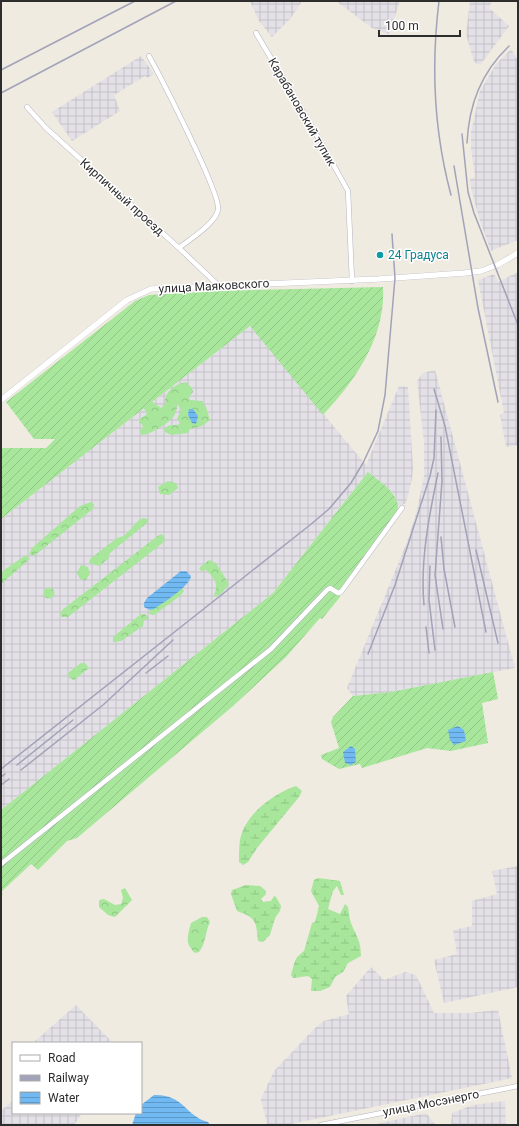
<svg xmlns="http://www.w3.org/2000/svg" width="519" height="1126" font-family="Roboto,sans-serif">
  <defs>
    <pattern id="industrial-grid" width="8" height="8" patternUnits="userSpaceOnUse"><rect width="8" height="8" fill="#e3e0e7"/><path d="M0 4h8M4 0v8" fill="none" stroke="#c3c0c6"/></pattern>
    <pattern id="forest-crowns" width="20" height="18" patternUnits="userSpaceOnUse"><rect width="20" height="18" fill="#a7e69b"/><path d="M2 6a3 3 0 1 1 6 0M12 15a3 3 0 1 1 6 0" fill="none" stroke="#90c686"/></pattern>
    <pattern id="wetland-marsh" width="20" height="14" patternUnits="userSpaceOnUse"><rect width="20" height="14" fill="#a7e69b"/><path d="M1 5h8M5 5V1M11 12h8M15 12V8" fill="none" stroke="#90c686"/></pattern>
    <pattern id="garden-furrows" width="10" height="10" patternUnits="userSpaceOnUse"><rect width="10" height="10" fill="#a7e69b"/><path d="M-1 1l2-2M0 10L10 0M9 11l2-2" fill="none" stroke="#90c686"/></pattern>
    <pattern id="water-rules" width="6" height="5" patternUnits="userSpaceOnUse"><rect width="6" height="5" fill="#71b9f2"/><path d="M0 2.5h6" fill="none" stroke="#5d97c4"/></pattern>
  </defs>
  <rect width="100%" height="100%" fill="#efebe0"/>
  <path fill="url(#industrial-grid)" d="M250,1H302L291,18L272,37L259,21Z
    M336,1H400L389,34L372,28Z
    M470,1H492L489,8L509,26L480,65L474,62L466,34Z
    M511,49L518,61V240L491,251L479,218L471,188L470,179L475,177L471,148V132L480,91L496,64Z
    M141,56L154,74L147,78L145,76L114,95L120,111L72,141L52,112Z
    M518,272V445L506,447L500,415L504,413L478,280L494,274L498,282Z
    M250,326L366,465L399,386L408,387L413,468L412,479L406,503L399,507L394,494L368,472L273,593L1,810V519Z
    M435,370L515,668L391,692L353,696L347,688L407,542L417,510L424,476V442L417,381L423,373Z
    M518,866V987L444,1003L434,960L457,954L453,930L472,926V901L497,894L492,871Z
    M371,967L384,980L405,972L416,975L434,1013H470L498,1010L512,1078L286,1125H267L261,1099L274,1071L314,1029L324,1021L349,1014L346,996Z
    M76,1005L113,1043H33Z
    M13,1100V1113H82L74,1125H1V1111Z
    M505,1101L506,1125H451L452,1113L473,1105Z
    M426,1113L436,1125H372Z"/>
  <path fill="url(#forest-crowns)" d="M186,382L192,388L193,392L189,397L190,400L202,401L206,407L210,420L202,426L190,429L188,433L171,435L165,432L164,429C170,423 174,426 181,424L177,419L181,409L178,404C177,407 176,413 174,416C168,424 150,435 141,435L140,431L143,426L139,422V419L145,416L147,413L143,407L148,403L153,402L161,408L165,404C164,392 175,384 186,382Z
    M168,481L176,483L178,488L169,495L160,494L158,487Z
    M91,502L94,504L93,509L34,556L29,554L32,548L80,506Z
    M143,518L148,519V522L110,553L108,559L99,566L89,563L90,559L117,538L124,536L139,520Z
    M162,534L165,539L164,542L68,617H62L60,614L62,610L159,535Z
    M26,555L30,559L1,584V572Z
    M209,560L216,563L229,584L223,592L216,597L214,595C219,583 214,578 206,570L201,571L199,568Z
    M81,565L88,567L90,574L86,580L80,579L77,573Z
    M43.5 593a5.5 5.5 0 1 1 11 0a5.5 5.5 0 1 1-11 0Z
    M182,588L184,591L180,596L154,615L149,614V611Z
    M141,614H145L149,619L144,620L143,626L121,641L113,642V637Z
    M81,663H85L89,668L74,680L69,678L68,673Z
    M125,888L132,900L115,917L108,915L99,907V900L104,899L115,905L121,904L123,898L121,890Z
    M202,917H207L210,922C205,932 206,944 199,952L195,953C184,943 188,935 191,923Z"/>
  <path fill="url(#wetland-marsh)" d="M296,786L302,791L299,797L257,848L248,862L243,865L239,862C239,854 239,847 240,840C245,814 273,794 296,786Z
    M318,878L340,881L344,895H341L337,886L333,891L328,909L340,914L345,904L348,907C349,912 349,918 351,923C356,936 361,940 361,956L348,963L343,972L335,977L330,987L320,991H311L312,979L308,976L293,978L291,975L294,964L297,957L304,951L312,923L315,922L319,906L311,891L314,880Z
    M246,885L260,886L266,891V894L261,899L263,902L271,901L274,896L276,897L281,906L280,911L275,918L270,935L263,942L258,941C256,922 257,918 237,911L231,894L232,890Z"/>
  <path fill="url(#garden-furrows)" d="M383,287C386,336 356,380 323,415L250,326L1,519V448H46L55,439H34L6,402L135,301L149,295L217,291Z
    M368,472C380,482 401,494 398,512L341,588L340,597L322,619L320,618L286,657L233,706L77,838L67,841L38,870L31,864L1,892L3,894L1,896V810L273,593Z
    M493,672L498,699L482,703L488,743L451,751L427,748L362,768L360,764L339,769L322,759L321,755L339,748L331,722L333,717L353,696L391,692Z"/>
  <path fill="url(#water-rules)" d="M189,409H193L198,416L196,424L192,423L188,415Z
    M181,571H186L191,576C190,586 163,603 154,609L150,610L144,607V603L147,598Z
    M458,726L464,730L466,741L454,745L450,740L448,730Z
    M351,746L355,749L356,762L351,765L345,763L343,752Z
    M154,1095C184,1094 185,1116 208,1122L210,1125H132L136,1113H141V1105Z"/>
  <g fill="none" stroke-linecap="round" stroke-linejoin="round">
    <defs>
      <path id="minor" d="M256,33L319,139L348,191L352,281
        M149,56C160,76 222,196 218,210C215,224 190,239 179,248
        M27,107L46,128L179,248L218,285
        M1,864L271,649L327,590L330,588L338,593L341,592L402,508
        M321,1125L518,1086"/>
      <path id="tertiary" d="M1,400L127,300L151,289L379,279L465,273L481,271L497,265L518,253"/>
    </defs>
    <use href="#minor" stroke="#b3b3c1" stroke-width="5.5"/>
    <use href="#tertiary" stroke="#b3b3c1" stroke-width="6"/>
    <use href="#minor" stroke="#fff" stroke-width="4.5"/>
    <use href="#tertiary" stroke="#fff" stroke-width="5.5"/>
    <path stroke="#a2a2b8" stroke-width="1.5" d="M439,1C431,66 434,132 451,195
      M1,70L135,1
      M1,93L176,1
      M462,134L468,192L474,213L518,325
      M467,143C469,104 481,73 509,46
      M454,166L478,308L498,402
      M434,389L445,426L486,632
      M441,437L442,481L435,575L443,629
      M441,537L444,569L455,627
      M476,550L498,643
      M430,566L429,600L435,650
      M424,605C420,561 429,516 438,473
      M426,627L429,653
      M368,654L395,585L430,476L434,458L436,410
      M146,673L168,656
      M17,765L73,720
      M1,769L310,525L329,509L351,483L363,463L378,431L385,395L395,278L392,234
      M21,770L103,705L173,640
      M1,777L5,774
      M1,785L9,779"/>
  </g>
  <circle fill="#0f9aa8" stroke="#fff" stroke-width="1.5" cx="380" cy="255" r="4"/>
  <g text-anchor="middle" stroke-width="3" stroke-linejoin="round" paint-order="stroke">
    <g font-size="12" fill="#2d2d2d" stroke="#fff">
      <text transform="translate(302 112) rotate(60)" y="4">Карабановский тупик</text>
      <text transform="translate(122 197) rotate(42)" y="4">Кирпичный проезд</text>
      <text transform="translate(214 286) rotate(-3)" y="4">улица Маяковского</text>
      <text transform="translate(431 1103) rotate(-11)" y="4">улица Мосэнерго</text>
    </g>
    <g font-size="12" fill="#0d838f" stroke="#fff" text-anchor="start">
      <text x="388" y="259">24 Градуса</text>
    </g>
  </g>
  <rect width="519" height="1126" fill="none" stroke="#2d2d2d" stroke-width="4"/>
  <rect x="12" y="1042" width="130" height="72" fill="#ffffff" stroke="#ababab"/>
  <rect x="20" y="1055" width="20" height="6" fill="#ffffff" stroke="#ababab"/>
  <text x="48" y="1062" font-size="12" fill="#2d2d2d">Road</text>
  <rect x="20" y="1075" width="20" height="6" fill="#a2a2b8" stroke="#ababab"/>
  <text x="48" y="1082" font-size="12" fill="#2d2d2d">Railway</text>
  <rect x="20" y="1092" width="20" height="12" fill="url(#water-rules)" stroke="#ababab"/>
  <text x="48" y="1102" font-size="12" fill="#2d2d2d">Water</text>
  <path d="M379 30v6h81v-6" fill="none" stroke="#2d2d2d" stroke-width="2"/>
  <text x="385" y="30" font-size="12" fill="#2d2d2d" stroke="#ffffff" stroke-width="3" paint-order="stroke">100 m</text>
</svg>
